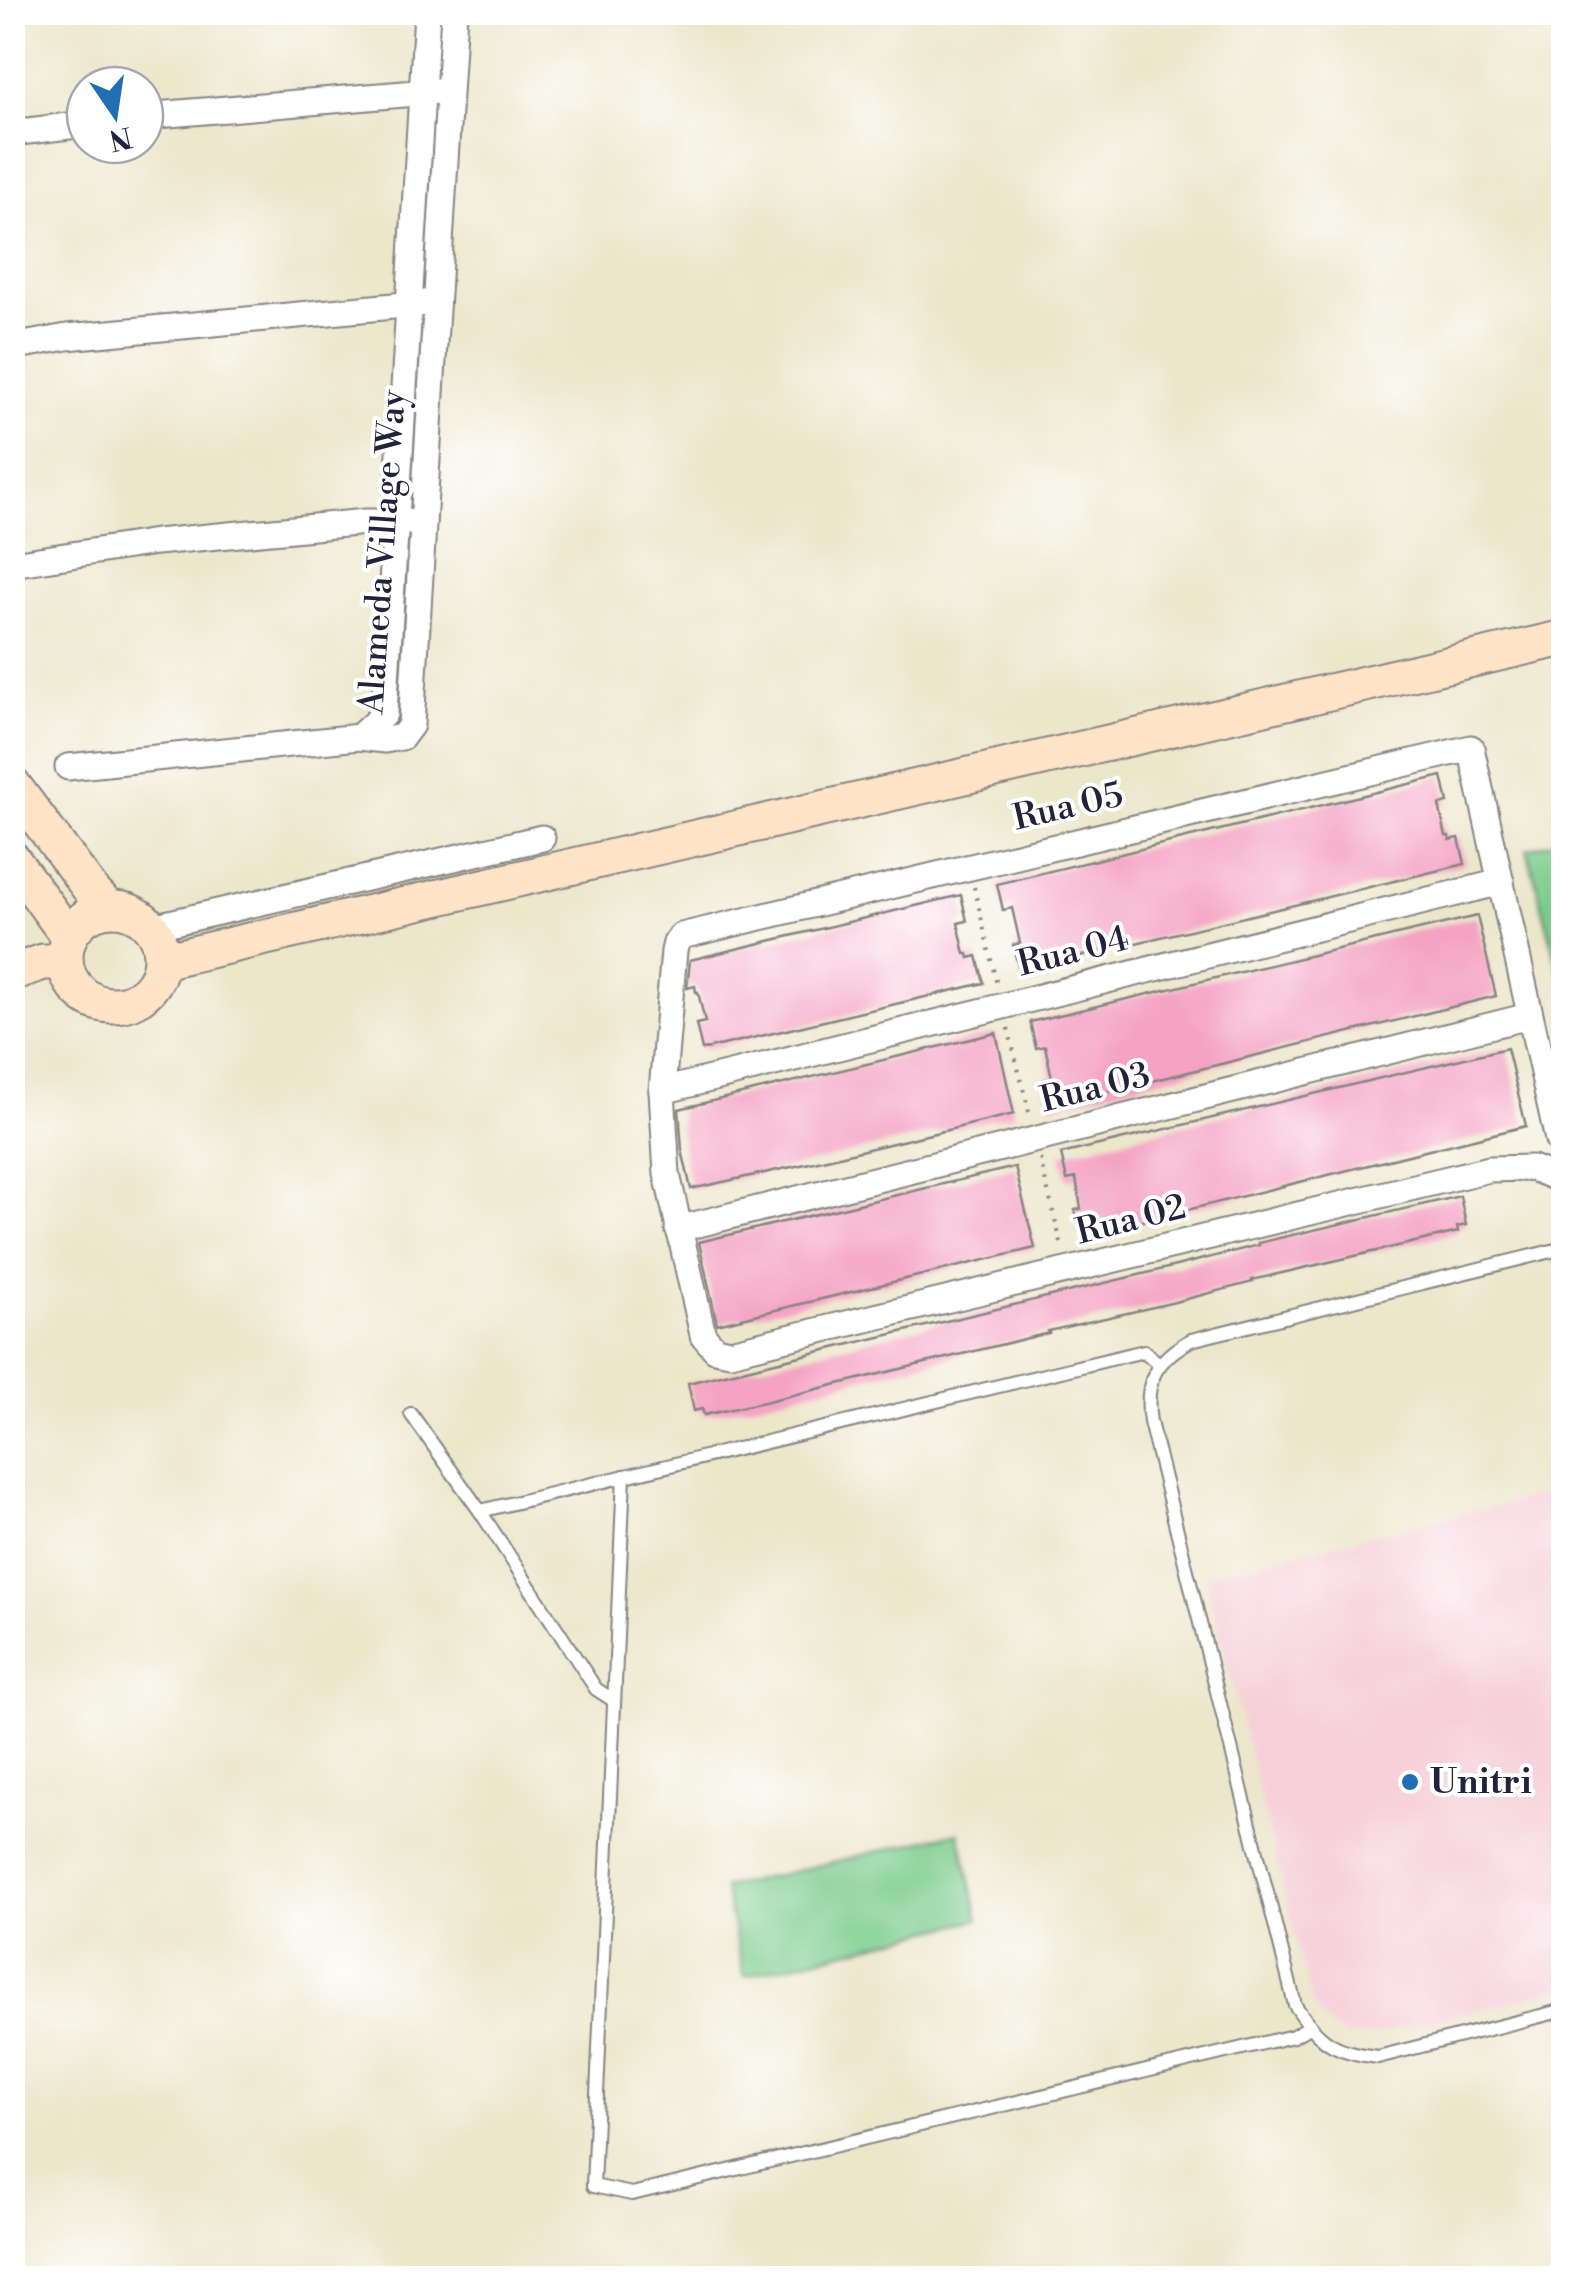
<svg xmlns="http://www.w3.org/2000/svg" width="1576" height="2291" font-family="'Libre Bodoni',serif">
<style>
.built{fill:#f6cfd9}
.green{fill:#7ccc8c;stroke:#4f7764;stroke-width:2.5}
.building{fill:#f4a3c3}
.lines{fill:none;stroke-linecap:round;stroke-linejoin:round}
.lane-casing{stroke:#878482;stroke-width:16}
.street-casing{stroke:#878482;stroke-width:29}
.secondary-casing{stroke:#878482;stroke-width:39}
.path{stroke:#878482;stroke-width:4;stroke-dasharray:2.5 8;stroke-linecap:butt}
.lane{stroke:#fff;stroke-width:12}
.street{stroke:#fff;stroke-width:25}
.secondary{stroke:#fee4c6;stroke-width:35}
.poi-dot{fill:#1f6fb2;stroke:#fff;stroke-width:4}
.labels{text-anchor:middle;dominant-baseline:central;stroke-width:8;stroke-linejoin:round;paint-order:stroke}
.street-label{font-size:35px;fill:#22223b;stroke:#fff}
.poi-label{font-size:35px;font-weight:bold;fill:#22223b;stroke:#fff;text-anchor:start}
</style>
<rect width="100%" height="100%" fill="#fff"/>
<filter id="ink" filterUnits="userSpaceOnUse"><feTurbulence type="fractalNoise" baseFrequency=".01" numOctaves="2"/><feDisplacementMap in="SourceGraphic" scale="20" xChannelSelector="R" yChannelSelector="G"/><feConvolveMatrix kernelMatrix="1 2 1 2 8 2 1 2 1" color-interpolation-filters="sRGB"/></filter>
<filter id="wash" filterUnits="userSpaceOnUse"><feTurbulence type="fractalNoise" baseFrequency=".0048" numOctaves="4" result="noise"/><feDisplacementMap in="SourceGraphic" scale="40" xChannelSelector="R" yChannelSelector="G"/><feGaussianBlur stdDeviation="2.25" result="paint"/><feColorMatrix in="noise" values="0 0 0 0 0 0 0 0 0 0 0 0 0 0 0 0 0 1.4 0 .05"/><feComposite in="paint" operator="in"/></filter>
<g filter="url(#wash)">
<rect width="100%" height="100%" fill="#ece6ca"/>
<polygon class="built" points="1563,1490 1563,1989 1366,2037 1349,2036 1333,2029 1321,2018 1312,2003 1205,1575"/>
<g class="green">
<polygon points="1563,839 1564,839 1563,985 1527,849"/>
<polygon points="959,1832 979,1919 744,1976 724,1888"/>
</g>
<g id="blocks">
<g class="building">
<polygon points="1442,776 1448,803 1439,805 1446,836 1449,836 1450,840 1459,838 1465,864 1019,971 1013,945 1020,943 1012,908 1003,910 997,884"/>
<polygon points="961,895 967,921 958,923 965,954 968,954 969,958 977,956 984,983 702,1050 696,1024 705,1022 698,992 696,992 695,986 687,988 690,960"/>
<polygon points="1477,916 1496,996 1051,1106 1044,1080 1052,1078 1045,1046 1036,1048 1030,1022"/>
<polygon points="996,1033 1014,1114 810,1163 691,1189 682,1150 679,1109"/>
<polygon points="1507,1048 1526,1126 1082,1236 1075,1210 1081,1209 1076,1178 1067,1180 1061,1154"/>
<polygon points="1015,1167 1035,1248 717,1324 699,1242"/>
<polygon points="1460,1196 1466,1225 1457,1227 1458,1232 1252,1280 1253,1282 1171,1303 1048,1331 1049,1333 764,1402 704,1415 702,1409 694,1411 688,1383 1176,1266 1259,1245 1258,1243"/>
</g>
</g>
</g>
<g filter="url(#ink)">
<use href="#blocks" fill-opacity="0" stroke="#878482" stroke-width="2.5"/>
<g class="lines">
<defs>
<g id="lane">
<path d="M1564,1248L1191,1340C1155,1360 1144,1381 1150,1422L1295,2005C1319,2042 1334,2052 1378,2057L1564,2010"/>
<polyline points="411,1414 480,1511 596,1689 613,1700"/>
<polyline points="624,1476 593,2186 632,2194 1293,2036 1309,2027"/>
<polyline points="480,1511 1144,1351 1159,1364"/>
</g>
<g id="street">
<polyline points="145,116 439,91"/>
<polyline points="12,133 85,124"/>
<polyline points="12,347 67,337 425,303"/>
<polyline points="12,564 156,542 366,522 410,522"/>
<polyline points="359,737 384,714 427,12"/>
<polyline points="68,767 359,737 385,740 402,737 411,725 454,12"/>
<polyline points="152,927 542,838"/>
<polyline points="662,1091 1501,882"/>
<polyline points="1564,1145 1558,1140 1471,748 681,936 676,943 674,951 662,1091 667,1174 703,1335 715,1349 730,1352 1489,1169 1532,1168 1564,1181"/>
<polyline points="678,1229 1529,1016"/>
</g>
<g id="secondary">
<polyline points="12,784 91,890 109,909"/>
<polyline points="12,859 69,937"/>
<circle cx="113" cy="957" r="48"/>
<polyline points="162,961 1564,638"/>
<polyline points="12,973 43,962 65,962"/>
</g>
</defs>
<use href="#lane" class="lane-casing"/>
<use href="#street" class="street-casing"/>
<use href="#secondary" class="secondary-casing"/>
<g class="path">
<polyline points="974,887 997,985"/>
<polyline points="1008,1028 1030,1116"/>
<polyline points="1040,1159 1062,1247"/>
</g>
<use href="#lane" class="lane"/>
<use href="#street" class="street"/>
<use href="#secondary" class="secondary"/>
</g>
</g>
<circle class="poi-dot" cx="1410" cy="1782" r="10"/>
<g class="labels">
<g class="street-label">
<text transform="translate(383 552) rotate(-86)">Alameda Village Way</text>
<text transform="translate(1068 807) rotate(-13)">Rua 05</text>
<text transform="translate(1073 952) rotate(-14)">Rua 04</text>
<text transform="translate(1095 1088) rotate(-14)">Rua 03</text>
<text transform="translate(1131 1220) rotate(-14)">Rua 02</text>
</g>
<g class="poi-label">
<text x="1430" y="1782">Unitri</text>
</g>
</g>
<rect width="1576" height="2291" fill="none" stroke="#fff" stroke-width="50"/>
<g transform="translate(115 115) rotate(167)"><circle r="48" fill="#ffffff" stroke="#a7a7b1" stroke-width="2.5"/>
<path d="M0-8L18 38L0 25L-18 38Z" fill="#1f6fb2"/>
<text y="-15" font-size="28" font-weight="bold" text-anchor="middle" fill="#22223b">N</text>
</g>
</svg>
